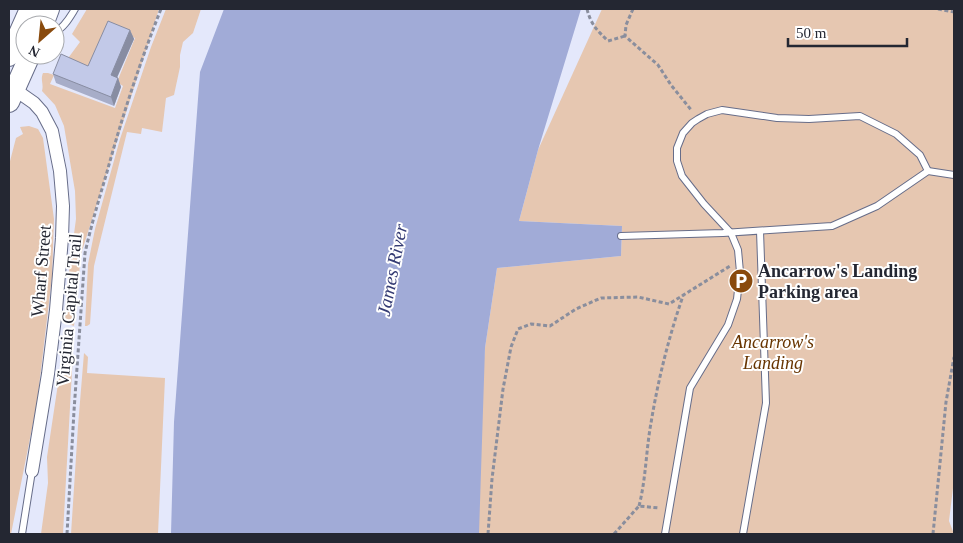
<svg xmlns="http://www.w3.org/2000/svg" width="963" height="543" font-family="'Times New Roman',serif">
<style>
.green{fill:#e6c7b1}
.water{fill:#a1abd7}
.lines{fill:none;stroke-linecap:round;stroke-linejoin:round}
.service-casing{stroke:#676d89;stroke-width:8}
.minor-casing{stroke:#676d89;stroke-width:14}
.primary-casing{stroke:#676d89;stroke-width:22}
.path{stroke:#8a8e9d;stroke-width:3;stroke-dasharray:4 2.5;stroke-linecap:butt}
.service{stroke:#fff;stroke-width:6}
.minor{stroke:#fff;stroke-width:12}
.primary{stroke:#fff;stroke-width:20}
.wall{fill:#a7adc8}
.shaded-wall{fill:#888da2}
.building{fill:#c2c9e8;stroke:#888da2}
.labels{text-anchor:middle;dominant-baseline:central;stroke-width:4;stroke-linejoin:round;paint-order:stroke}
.street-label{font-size:18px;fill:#242732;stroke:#fff}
.poi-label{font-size:18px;font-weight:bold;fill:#242732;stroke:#fff;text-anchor:start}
.park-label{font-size:18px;font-style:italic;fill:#673400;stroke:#fff}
.water-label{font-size:19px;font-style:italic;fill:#353c74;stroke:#fff}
</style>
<rect width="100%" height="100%" fill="#e4e8fb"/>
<g class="green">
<path d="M87,9H159L81,254L74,326L68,324L65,320L67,286L76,219L75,191L64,126L55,105L42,91C44,84 40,80 43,73H48L54,75L50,84L115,108L123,86L117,82L135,38L111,27L91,70L66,61L80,42L72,34Z"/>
<polygon points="166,9 201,9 193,33 183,42 180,55 180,67 174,95 166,98 162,132 142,128 141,134 127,132 94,266 90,324 87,326 85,326 88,264 95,229 120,139 151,47"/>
<polygon points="602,9 954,9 954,480 949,521 954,534 467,534 485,348 497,268 621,256 622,226 519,221 538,150"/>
<polygon points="29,126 38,129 43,138 54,219 52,277 37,403 11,534 9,534 9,165 16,138 23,134 20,127"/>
<polygon points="67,352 73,353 63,534 41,534 48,483 47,457 62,357 63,354"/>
<polygon points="84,353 88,357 87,373 165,378 158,534 71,534 78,426"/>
</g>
<polygon class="water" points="224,9 581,9 538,150 519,221 622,226 621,256 497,268 485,348 479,534 171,534 174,422 200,72"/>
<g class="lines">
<defs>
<g id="service">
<path d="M55,32C64,28 70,17 75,9"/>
<polyline points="621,236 723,233 832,226 877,206 928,171 954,175"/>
<polyline points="22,534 32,471"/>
<polyline points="665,534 690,388 728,325 737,299 740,272 738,250 731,233 704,204 682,176 677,161 677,148 683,133 692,123 698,119 707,114 722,110 777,118 809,119 860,116 896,134 920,155 928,171"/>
<polyline points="743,534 766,403 760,231"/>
</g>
<polyline id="minor" points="14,89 34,103 42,112 52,131 60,171 63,206 62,238 56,310 48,374 32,471"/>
<g id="primary">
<polyline points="43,25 49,9"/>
<polyline points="9,56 30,9"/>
<polyline points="9,102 30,55"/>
</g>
</defs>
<use href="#service" class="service-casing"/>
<use href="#minor" class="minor-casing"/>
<use href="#primary" class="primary-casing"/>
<g class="path">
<path d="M587,9C591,25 597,30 608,41L625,36"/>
<polyline points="633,9 626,25 625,36 658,65 671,85 692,111"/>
<polyline points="938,9 954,12"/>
<path d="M639,506C646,479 646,450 651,423C658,380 669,336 683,296"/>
<path d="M67,534L74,411L85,253C91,226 99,199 107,172C122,117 140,62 161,9"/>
<polyline points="488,534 492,479 503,389 511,347 518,329 531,324 550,326 576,309 601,298 638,297 669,304 730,266"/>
<polyline points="614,534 639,506 659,508"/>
<polyline points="933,534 946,402 954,357"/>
</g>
<use href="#service" class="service"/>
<use href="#minor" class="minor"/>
<use href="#primary" class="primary"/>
</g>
<polygon class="wall" points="130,30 134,39 117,78 118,78 121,87 114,106 56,83 53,74 88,66"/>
<g class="shaded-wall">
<polygon points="130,30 134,39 114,84 111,75"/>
<polygon points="118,78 121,87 114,106 111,97"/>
</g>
<polygon class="building" points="108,21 130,30 111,75 118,78 111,97 53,74 61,54 88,66"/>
<defs>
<symbol id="parking-disc" viewBox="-11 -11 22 22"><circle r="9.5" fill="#894a0d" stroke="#fff"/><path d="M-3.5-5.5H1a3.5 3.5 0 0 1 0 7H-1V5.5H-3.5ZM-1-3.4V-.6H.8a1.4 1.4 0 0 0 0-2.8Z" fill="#fff"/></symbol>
</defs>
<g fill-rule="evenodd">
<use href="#parking-disc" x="727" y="267" width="28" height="28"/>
</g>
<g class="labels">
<g class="street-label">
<text transform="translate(41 271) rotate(-85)">Wharf Street</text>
<text transform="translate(69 310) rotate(-85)">Virginia Capital Trail</text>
</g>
<g class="poi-label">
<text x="758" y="271">Ancarrow's Landing<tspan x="758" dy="21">Parking area</tspan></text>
</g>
<g class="park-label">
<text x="773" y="342">Ancarrow's<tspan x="773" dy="21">Landing</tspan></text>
</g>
<g class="water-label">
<text transform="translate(392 270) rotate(-79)">James River</text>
</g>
</g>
<rect width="963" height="543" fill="none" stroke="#242732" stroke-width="20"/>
<g transform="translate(40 40) rotate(207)"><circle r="24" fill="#ffffff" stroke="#a7a9ad"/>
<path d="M0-4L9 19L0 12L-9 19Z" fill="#894a0d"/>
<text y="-8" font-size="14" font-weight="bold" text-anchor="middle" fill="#242732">N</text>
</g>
<path d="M788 38v8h119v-8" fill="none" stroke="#242732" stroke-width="2.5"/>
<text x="796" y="38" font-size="15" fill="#242732" stroke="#ffffff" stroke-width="4" paint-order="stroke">50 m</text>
</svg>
